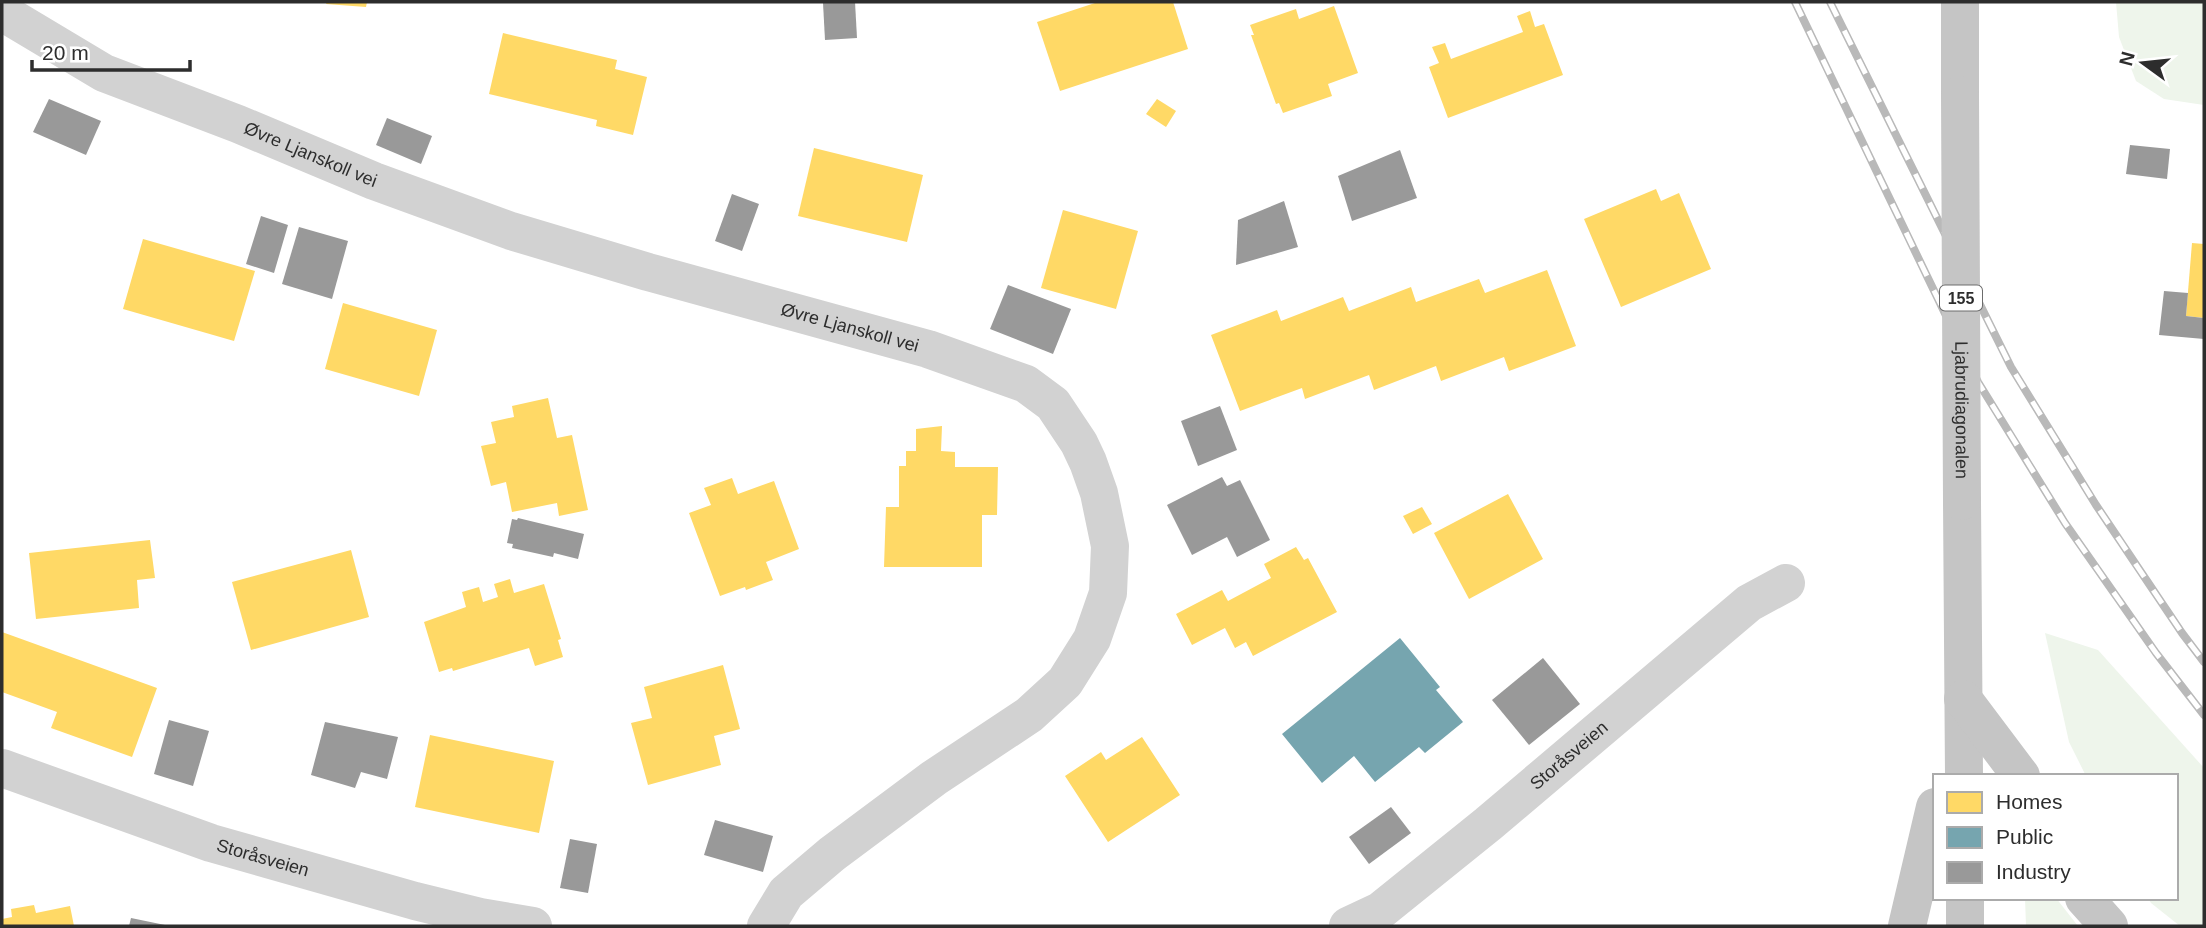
<svg xmlns="http://www.w3.org/2000/svg" width="2206" height="928" font-family="Helvetica,sans-serif">
<style>
.green{fill:#eef5eb}
.homes{fill:#ffd966}
.public{fill:#76a5af}
.industry{fill:#999}
.lines{fill:none;stroke-linecap:round;stroke-linejoin:round}
.minor{stroke:#d2d2d2;stroke-width:38}
.primary{stroke:#c5c5c5;stroke-width:38}
.rail-casing{stroke:#b9b9b9;stroke-width:8}
.rail{stroke:#fff;stroke-width:5;stroke-dasharray:16;stroke-linecap:butt}
.primary-bridge{stroke:#c5c5c5;stroke-width:38}
.labels{text-anchor:middle;dominant-baseline:central;stroke-width:7;stroke-linejoin:round;paint-order:stroke}
.shield{fill:#fff;stroke:#6c6c6c;stroke-width:2}
.shield-label{font-size:16px;font-weight:bold;fill:#2d2d2d}
.street-label{font-size:18px;fill:#2d2d2d;stroke:#fff}
</style>
<rect width="100%" height="100%" fill="#fff"/>
<g class="green">
<polygon points="2116,2 2204,2 2204,105 2164,99 2136,81 2119,37"/>
<polygon points="2045,633 2098,650 2204,768 2204,926 2180,926 2151,903 2148,898 2176,898 2176,776 2086,776 2069,742"/>
<polygon points="2025,898 2056,898 2078,926 2026,926"/>
</g>
<g class="homes">
<polygon points="327,2 367,2 366,7 326,4"/>
<polygon points="1098,2 1173,2 1188,49 1060,91 1037,22"/>
<polygon points="1334,6 1358,73 1328,84 1332,96 1283,113 1279,103 1276,104 1251,35 1254,35 1250,25 1296,9 1299,19"/>
<polygon points="1530,11 1535,27 1544,24 1563,75 1448,118 1429,67 1439,63 1432,47 1445,43 1451,59 1523,32 1517,16"/>
<polygon points="503,33 617,60 615,69 647,77 633,135 596,126 597,120 489,94"/>
<polygon points="1157,99 1176,111 1166,127 1146,114"/>
<polygon points="814,148 923,175 907,242 798,216"/>
<polygon points="1656,189 1661,201 1679,193 1711,269 1621,307 1584,219"/>
<polygon points="1063,210 1138,231 1116,309 1041,288"/>
<polygon points="143,239 255,271 234,341 123,309"/>
<polygon points="2192,243 2204,244 2204,318 2186,316"/>
<polygon points="1547,270 1576,346 1509,371 1504,357 1441,381 1436,366 1374,390 1369,375 1305,399 1302,388 1240,411 1211,335 1277,310 1281,321 1343,297 1349,311 1411,287 1416,302 1479,279 1485,293"/>
<polygon points="343,303 437,330 419,396 325,369"/>
<polygon points="548,398 557,438 572,435 588,510 559,516 557,503 512,512 506,482 491,486 481,446 496,443 491,422 514,417 512,406"/>
<polygon points="942,426 941,451 955,452 955,467 998,467 997,515 982,515 982,567 884,567 886,507 899,507 899,466 906,466 906,451 916,451 916,429"/>
<polygon points="732,478 738,494 774,481 799,549 766,562 773,580 746,590 745,587 720,596 689,513 711,505 704,488"/>
<polygon points="1508,494 1543,559 1469,599 1434,533"/>
<polygon points="1422,507 1432,524 1413,534 1403,516"/>
<polygon points="150,540 155,578 137,580 139,608 36,619 29,553"/>
<polygon points="1296,547 1304,560 1308,558 1337,612 1253,656 1246,642 1235,648 1225,628 1192,645 1176,614 1222,590 1228,601 1271,578 1264,564"/>
<polygon points="351,550 369,617 251,650 232,582"/>
<polygon points="510,579 514,593 544,584 561,639 558,640 563,657 535,666 529,648 453,671 452,668 439,672 424,622 466,607 462,592 479,587 483,602 498,597 494,584"/>
<polygon points="2,632 157,688 132,757 51,728 57,712 2,692"/>
<polygon points="723,665 740,729 714,736 721,765 648,785 631,723 652,718 644,687"/>
<polygon points="430,735 554,761 539,833 415,807"/>
<polygon points="1142,737 1180,795 1108,842 1065,776 1101,752 1106,760"/>
<polygon points="34,905 36,913 70,906 74,926 2,926 2,919 12,917 11,909"/>
</g>
<polygon class="public" points="1400,638 1440,687 1436,690 1463,722 1425,753 1419,747 1375,782 1354,756 1322,783 1282,734"/>
<g class="industry">
<polygon points="841,2 855,2 857,38 825,40 823,3"/>
<polygon points="49,99 101,121 86,155 33,132"/>
<polygon points="387,118 432,136 421,164 376,145"/>
<polygon points="2130,145 2170,149 2167,179 2126,174"/>
<polygon points="1400,150 1417,198 1352,221 1338,176"/>
<polygon points="732,194 759,204 742,251 715,241"/>
<polygon points="1284,201 1298,247 1236,265 1238,220"/>
<polygon points="261,216 288,225 274,273 246,264"/>
<polygon points="299,227 348,241 332,299 282,284"/>
<polygon points="1008,285 1071,309 1053,354 990,329"/>
<polygon points="2164,291 2188,293 2186,316 2204,318 2204,339 2159,335"/>
<polygon points="1220,406 1237,450 1198,466 1181,421"/>
<polygon points="1222,477 1227,486 1240,480 1270,540 1237,557 1227,537 1192,555 1167,505"/>
<polygon points="518,518 584,534 578,559 554,553 553,557 512,548 513,544 507,543 512,519 517,520"/>
<polygon points="1543,658 1580,704 1529,745 1492,700"/>
<polygon points="169,720 209,731 193,786 154,774"/>
<polygon points="325,722 398,737 387,779 361,772 355,788 311,775"/>
<polygon points="1391,807 1411,833 1369,864 1349,837"/>
<polygon points="715,820 773,836 763,872 704,855"/>
<polygon points="570,839 597,844 588,893 560,888"/>
<polygon points="131,918 165,925 165,926 129,926"/>
</g>
<g class="lines">
<g class="minor">
<path id="s1" d="M2,12L104,73L238,124L374,181L511,231L648,272L928,349L1026,384L1053,404L1079,443L1088,462L1099,493L1110,546L1108,593L1092,639L1065,682L1029,715L934,778L832,854L786,893L766,926"/>
<path id="s2" d="M2,768L211,843L415,901L480,917L533,926"/>
<path id="s3" d="M1348,926L1380,911L1488,824L1749,603L1786,583"/>
</g>
<g class="primary">
<polyline points="1960,2 1960,95"/>
<polyline points="1962,501 1964,776"/>
<polyline points="1963,699 2021,776"/>
<polyline points="1965,898 1965,926"/>
<polyline points="2084,898 2109,926"/>
<polyline points="1907,926 1935,807"/>
</g>
<defs>
<g id="rail">
<polyline points="1795,2 1978,382 2065,523 2156,653 2204,715"/>
<polyline points="1830,2 2011,367 2096,505 2182,633 2204,662"/>
</g>
</defs>
<use href="#rail" class="rail-casing"/>
<use href="#rail" class="rail"/>
<path class="primary-bridge" id="s4" d="M1960,95L1962,501"/>
</g>
<g class="labels">
<rect class="shield" x="1940" y="285.5" width="42" height="25" rx="5"/>
<g class="shield-label">
<text x="1961" y="298">155</text>
</g>
<g class="street-label">
<text stroke="none"><textPath href="#s1" startOffset="341">Øvre Ljanskoll vei</textPath></text>
<text stroke="none"><textPath href="#s1" startOffset="908">Øvre Ljanskoll vei</textPath></text>
<text stroke="none"><textPath href="#s4" startOffset="315">Ljabrudiagonalen</textPath></text>
<text stroke="none"><textPath href="#s3" startOffset="280">Storåsveien</textPath></text>
<text stroke="none"><textPath href="#s2" startOffset="276">Storåsveien</textPath></text>
</g>
</g>
<rect width="2206" height="928" fill="none" stroke="#2d2d2d" stroke-width="7"/>
<rect x="1933" y="774" width="245" height="126" fill="#ffffff" stroke="#ababab" stroke-width="2"/>
<rect x="1947" y="792" width="35" height="21" fill="#ffd966" stroke="#ababab" stroke-width="2"/>
<text x="1996" y="809" font-size="21" fill="#2d2d2d">Homes</text>
<rect x="1947" y="827" width="35" height="21" fill="#76a5af" stroke="#ababab" stroke-width="2"/>
<text x="1996" y="844" font-size="21" fill="#2d2d2d">Public</text>
<rect x="1947" y="862" width="35" height="21" fill="#999999" stroke="#ababab" stroke-width="2"/>
<text x="1996" y="879" font-size="21" fill="#2d2d2d">Industry</text>
<g transform="translate(2143 63) rotate(285)" stroke="#ffffff" stroke-width="5" paint-order="stroke">
<path d="M0-5L12 26L0 18L-12 26Z" fill="#2d2d2d"/>
<text y="-10" font-size="19" font-weight="bold" text-anchor="middle" fill="#2d2d2d">N</text>
</g>
<path d="M32 60v10h158v-10" fill="none" stroke="#2d2d2d" stroke-width="3.5"/>
<text x="42" y="60" font-size="21" fill="#2d2d2d" stroke="#ffffff" stroke-width="5" paint-order="stroke">20 m</text>
</svg>
